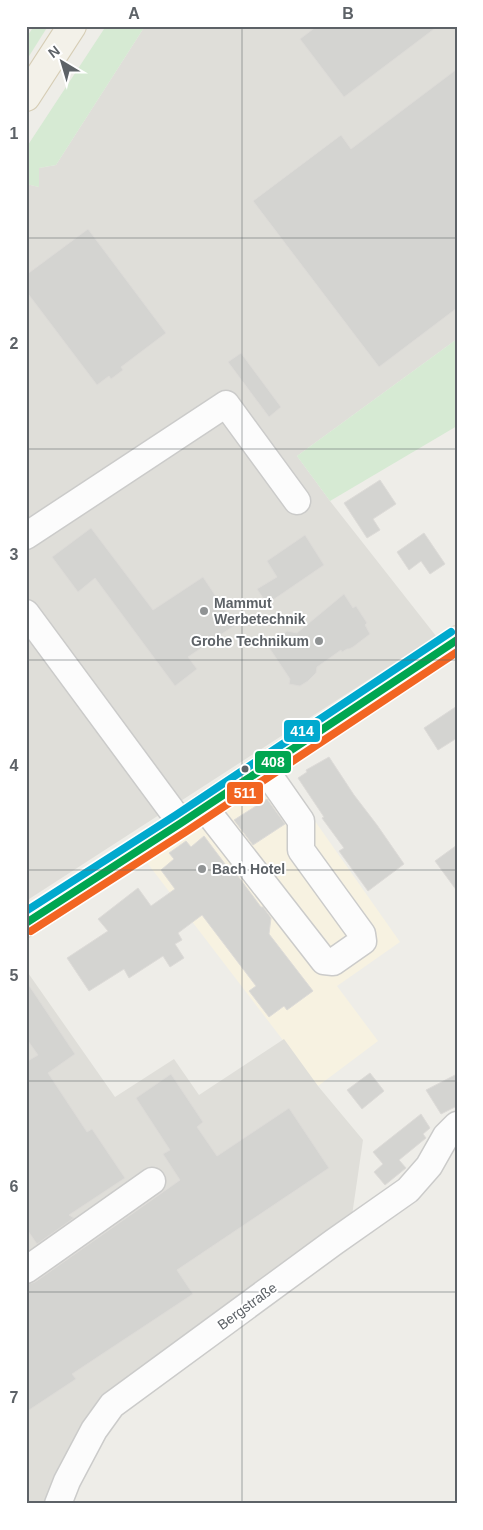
<svg xmlns="http://www.w3.org/2000/svg" width="483" height="1530" font-family="Arial,sans-serif">
<style>
.commercial{fill:#f7f2e1}
.industrial{fill:#dfded9}
.green{fill:#d6ead3}
.building{fill:#d4d4d1;stroke:#dddbd8}
.lines{fill:none;stroke-linecap:round;stroke-linejoin:round}
.minor-casing{stroke:#cbcbca;stroke-width:29}
.major-casing{stroke:#d6cdb5;stroke-width:30}
.minor{stroke:#fcfcfc;stroke-width:26}
.major{stroke:#f3f1e9;stroke-width:28}
.bus-1-casing{stroke:#fff;stroke-width:11}
.bus-2-casing{stroke:#fff;stroke-width:11}
.bus-3-casing{stroke:#fff;stroke-width:11}
.bus-1{stroke:#00a651;stroke-width:8}
.bus-2{stroke:#f26522;stroke-width:8}
.bus-3{stroke:#00a9ce;stroke-width:8}
.grid{fill:none;stroke:#5d6267;stroke-width:1;stroke-opacity:0.55}
.poi-dot{fill:#909394;stroke:#fff;stroke-width:2}
.bus-dot{fill:#5d6267;stroke:#fff;stroke-width:2}
.labels{text-anchor:middle;dominant-baseline:central;stroke-width:4;stroke-linejoin:round;paint-order:stroke}
.poi-label{font-size:14px;font-weight:bold;fill:#5d6267;stroke:#fff;text-anchor:start}
.street-label{font-size:14px;fill:#5d6267;stroke:#fff}
.line-badge{stroke:#fff;stroke-width:2}
.badge-label{font-size:14px;text-anchor:middle;font-weight:bold;fill:#fff}
.neatline{fill:none;stroke:#5d6267;stroke-width:2}
.grid-label{font-size:16px;text-anchor:middle;font-weight:bold;fill:#5d6267}
</style>
<rect width="100%" height="100%" fill="#eeede8"/>
<polygon class="commercial" points="279,770 400,942 337,986 378,1041 318,1086 145,860"/>
<g class="industrial">
<polygon points="145,26 457,26 457,339 297,456 330,501 436,636 26,901 26,184 39,187 39,168 56,165"/>
<polygon points="26,970 115,1097 174,1059 199,1095 284,1039 318,1086 363,1140 348,1243 130,1406 101,1431 66,1504 26,1504"/>
</g>
<g class="green">
<polygon points="34,26 48,26 26,61 26,38"/>
<polygon points="106,26 145,26 56,165 39,168 39,187 26,184 26,148"/>
<polygon points="457,339 457,426 330,501 297,456"/>
</g>
<g class="building">
<polygon points="317,26 438,26 344,97 300,39"/>
<polygon points="457,69 457,308 379,367 253,201 341,135 351,149"/>
<polygon points="88,229 166,333 121,367 123,370 111,379 109,376 97,385 26,291 26,275"/>
<polygon points="241,353 281,407 269,417 228,362"/>
<polygon points="380,480 396,504 373,519 380,530 367,538 344,503"/>
<polygon points="91,528 153,610 203,577 235,625 188,657 197,669 175,686 95,578 78,592 52,557"/>
<polygon points="424,533 445,564 430,574 421,561 409,570 397,552"/>
<polygon points="305,535 324,565 267,604 257,589 277,577 267,561"/>
<polygon points="344,594 353,608 356,606 367,623 365,625 370,634 353,647 349,649 347,649 342,652 341,650 317,667 316,673 308,681 300,686 289,684 290,679 268,646 287,631 297,633"/>
<polygon points="457,706 457,738 438,750 424,728"/>
<polygon points="329,757 354,795 377,825 404,864 368,891 339,851 344,848 322,818 324,817 298,778 307,772 306,770"/>
<polygon points="267,799 285,824 253,845 234,820"/>
<polygon points="204,836 228,868 232,868 261,907 263,907 271,918 269,934 313,991 287,1010 284,1006 269,1017 249,991 256,986 202,915 178,933 182,940 175,944 184,958 170,967 163,956 129,978 124,969 89,991 67,958 108,931 98,919 138,888 151,906 175,889 161,870 174,859 169,853 186,841 191,847"/>
<polygon points="457,845 457,891 435,861"/>
<polygon points="26,981 75,1054 48,1073 87,1132 92,1129 125,1178 69,1215 74,1218 37,1244 26,1228 26,1062 38,1055 26,1038"/>
<polygon points="370,1073 384,1091 362,1109 347,1090"/>
<polygon points="171,1074 203,1122 197,1127 217,1156 289,1108 329,1168 177,1270 193,1294 72,1374 76,1379 26,1412 26,1285 35,1282 180,1180 163,1154 170,1150 136,1098"/>
<polygon points="457,1074 457,1106 441,1114 426,1090"/>
<polygon points="421,1114 430,1128 423,1134 426,1138 399,1160 406,1168 385,1185 374,1172 383,1164 373,1152"/>
</g>
<g class="lines">
<defs>
<g id="minor">
<polyline points="26,536 226,404 297,501"/>
<polyline points="26,613 181,823"/>
<polyline points="204,807 324,961 333,962 363,941 362,934 301,850 301,821 264,768"/>
<polyline points="26,1270 152,1181"/>
<polyline points="58,1504 67,1481 94,1430 112,1405 334,1242 408,1190 429,1166 446,1136 457,1125"/>
</g>
<g id="major">
<polyline points="26,97 72,26"/>
<polyline points="26,923 181,823 457,640"/>
</g>
</defs>
<use href="#minor" class="minor-casing"/>
<use href="#major" class="major-casing"/>
<use href="#minor" class="minor"/>
<use href="#major" class="major"/>
<defs>
<polyline id="bus-1" points="26,923 181,823 457,640"/>
<polyline id="bus-2" points="31,931 187,831 457,652"/>
<polyline id="bus-3" points="26,911 176,815 451,632"/>
</defs>
<use href="#bus-1" class="bus-1-casing"/>
<use href="#bus-2" class="bus-2-casing"/>
<use href="#bus-3" class="bus-3-casing"/>
<use href="#bus-1" class="bus-1"/>
<use href="#bus-2" class="bus-2"/>
<use href="#bus-3" class="bus-3"/>
</g>
<path class="grid" d="M242,26V1504M26,238H457M26,449H457M26,660H457M26,870H457M26,1081H457M26,1292H457"/>
<g class="poi-dot">
<circle cx="204" cy="611" r="5"/>
<circle cx="319" cy="641" r="5"/>
<circle cx="202" cy="869" r="5"/>
</g>
<circle class="bus-dot" cx="245" cy="769" r="4.5"/>
<g class="labels">
<g class="poi-label">
<text x="214" y="603">Mammut<tspan x="214" dy="16">Werbetechnik</tspan></text>
<text x="309" y="641" text-anchor="end">Grohe Technikum</text>
<text x="212" y="869">Bach Hotel</text>
</g>
<g class="street-label">
<text transform="translate(247 1306) rotate(-36)">Bergstraße</text>
</g>
</g>
<g class="line-badge">
<rect x="283" y="719" width="38" height="24" rx="5" fill="#00a9ce"/>
<rect x="254" y="750" width="38" height="24" rx="5" fill="#00a651"/>
<rect x="226" y="781" width="38" height="24" rx="5" fill="#f26522"/>
</g>
<g class="badge-label">
<text x="302" y="736">414</text>
<text x="273" y="767">408</text>
<text x="245" y="798">511</text>
</g>
<rect width="483" height="1530" fill="none" stroke="#ffffff" stroke-width="55"/>
<g transform="translate(62 62) rotate(322)" stroke="#ffffff" stroke-width="4" paint-order="stroke">
<path d="M0-4L9 19L0 12L-9 19Z" fill="#5d6267"/>
<text y="-8" font-size="14" font-weight="bold" text-anchor="middle" fill="#5d6267">N</text>
</g>
<rect x="28" y="28" width="428" height="1474" class="neatline"/>
<g class="grid-label">
<text x="134" y="19">A</text>
<text x="348" y="19">B</text>
<text x="14" y="139">1</text>
<text x="14" y="349">2</text>
<text x="14" y="560">3</text>
<text x="14" y="771">4</text>
<text x="14" y="981">5</text>
<text x="14" y="1192">6</text>
<text x="14" y="1403">7</text>
</g>
</svg>
